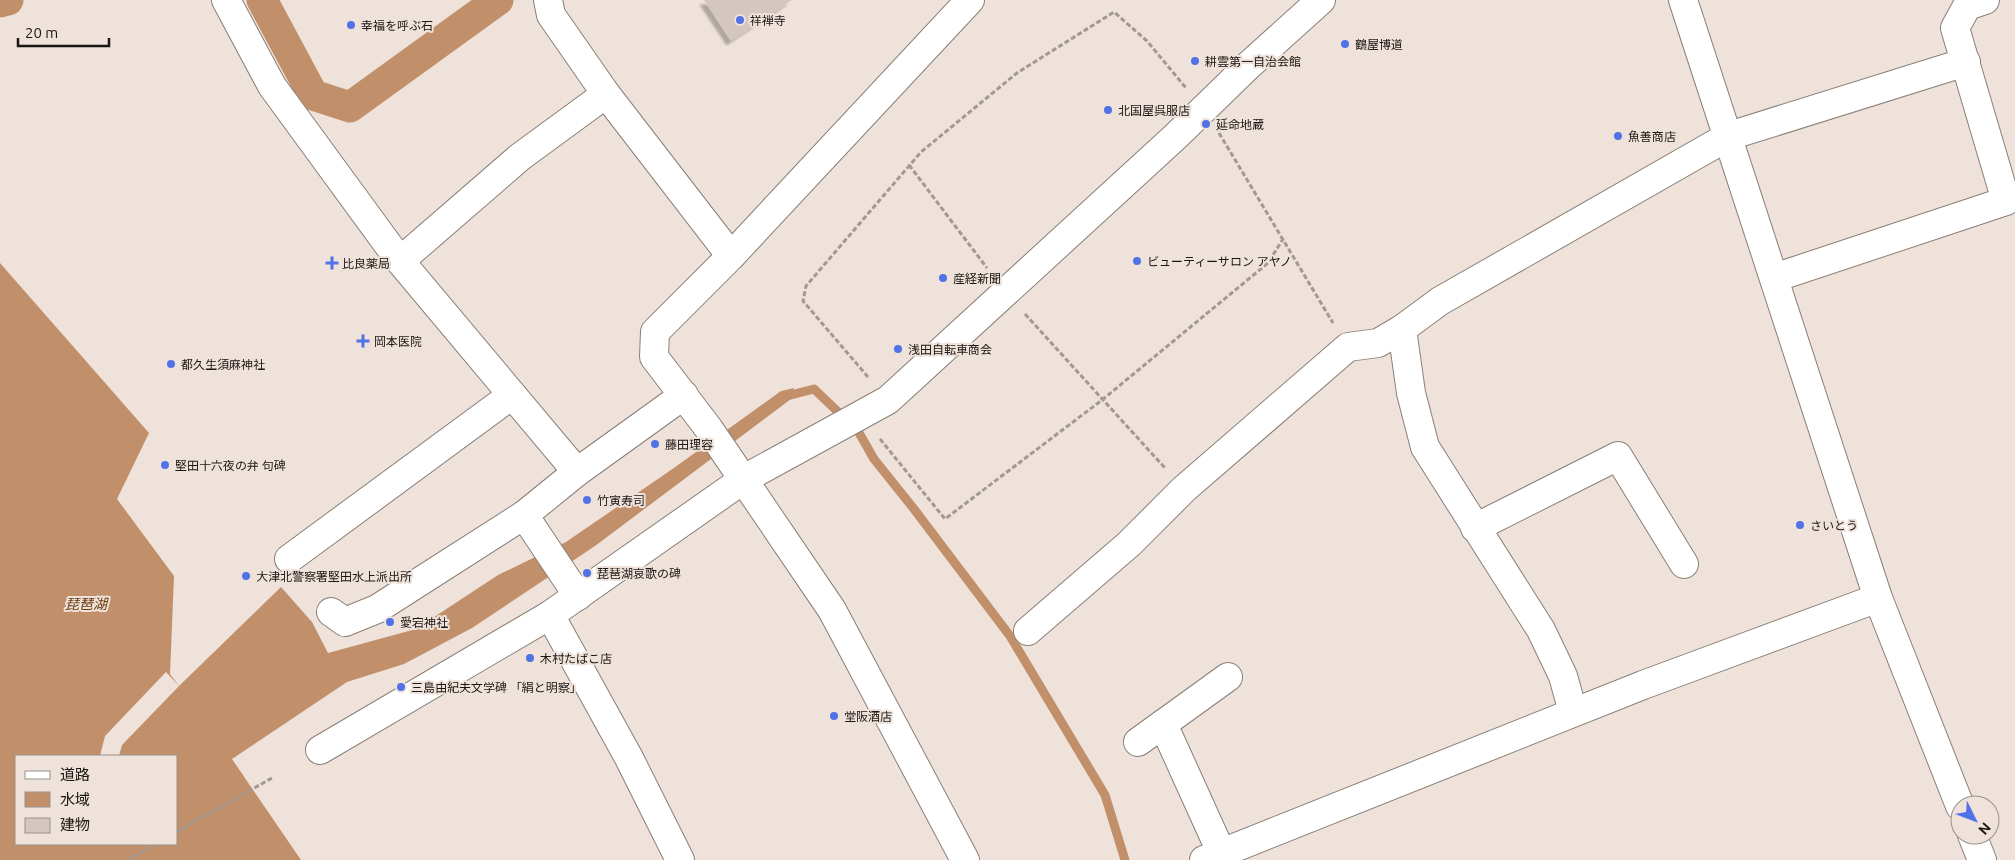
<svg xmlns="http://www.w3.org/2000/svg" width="2015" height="860" font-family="Ubuntu,'Noto Sans JP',sans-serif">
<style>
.water{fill:#c1906a;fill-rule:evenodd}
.pier{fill:#eee2da}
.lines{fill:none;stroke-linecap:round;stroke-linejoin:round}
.stream{stroke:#c1906a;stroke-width:9}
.canal{stroke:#c1906a;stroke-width:31}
.building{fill:#d3c7bf;filter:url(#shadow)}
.minor-casing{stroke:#897f77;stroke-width:30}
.path{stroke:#a29993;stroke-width:3;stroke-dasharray:5 2.5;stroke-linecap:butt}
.minor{stroke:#fff;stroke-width:28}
.poi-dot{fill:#5171e6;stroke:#eee2da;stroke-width:2}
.labels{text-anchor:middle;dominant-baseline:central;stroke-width:4;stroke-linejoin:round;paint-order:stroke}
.poi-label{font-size:12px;fill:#1b1714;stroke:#eee2da;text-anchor:start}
.water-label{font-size:14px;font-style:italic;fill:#683808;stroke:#eee2da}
</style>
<defs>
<filter id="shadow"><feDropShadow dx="-4.5" dy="4.5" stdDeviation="1" flood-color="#0004"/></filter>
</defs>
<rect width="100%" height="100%" fill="#eee2da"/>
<path class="water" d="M0,263L149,433L117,499L174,576L170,674L179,686L281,587L312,622L328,653L416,629L498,575L566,542L671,470L781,391L794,388L791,399L595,546L472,628L404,664L347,682L232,759L301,860H0ZM16,756H176V844H16Z"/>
<polygon class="pier" points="166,672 179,686 122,745 119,756 100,756 105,736"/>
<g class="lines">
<polyline class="stream" points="783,397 814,389 858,431 874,459 914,509 1010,636 1105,795 1125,860"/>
<g class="canal">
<polyline points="262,0 313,95 350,107 498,0"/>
<polyline points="0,2 8,0"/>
</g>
</g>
<polygon class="building" points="704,0 792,0 731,41"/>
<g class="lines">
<defs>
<g id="minor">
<polyline points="226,0 272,86 400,261 577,472"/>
<polyline points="548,0 551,15 606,94 731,256"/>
<polyline points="1683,0 1878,598 1960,806"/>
<polyline points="400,261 520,157 606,94"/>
<polyline points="1774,278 2006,201 1955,28 1967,6 1985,0"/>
<polyline points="1402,329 1411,393 1425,447 1541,630 1563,676 1573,712"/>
<polyline points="524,515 578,596"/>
<polyline points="1475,528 1618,456 1684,564"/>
<polyline points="289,559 512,395"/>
<polyline points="331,612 345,622 377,609 524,515 577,472 684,395"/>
<polyline points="550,615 629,758 680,860"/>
<polyline points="1028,631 1129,544 1184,489 1348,347 1378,343 1402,329 1440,301 1729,136 1966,62"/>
<polyline points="1163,724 1221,852"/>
<polyline points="1138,742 1228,677"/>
<polyline points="320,750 550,615 744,479 888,400 1175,137 1248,66 1321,0"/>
<polyline points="1972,835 1982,860"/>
<polyline points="965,860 832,610 709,429 654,357 655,332 731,256 970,0"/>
<polyline points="1204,860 1643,685 1878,598"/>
</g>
</defs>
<use href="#minor" class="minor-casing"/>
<g class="path">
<polyline points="1219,133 1333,323"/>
<polyline points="909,165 987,268"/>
<polyline points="1025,314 1165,468"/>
<polyline points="868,377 803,301 806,286 921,152 1017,73 1114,12 1147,41 1186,88"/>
<polyline points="880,439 945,519 1102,400 1268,263 1283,239"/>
<polyline points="176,832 272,778"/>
<polyline points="127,860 156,844"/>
</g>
<use href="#minor" class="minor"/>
</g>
<g class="poi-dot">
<circle cx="740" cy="20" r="5"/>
<circle cx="351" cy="25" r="5"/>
<circle cx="1345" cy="44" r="5"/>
<circle cx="1195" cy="61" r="5"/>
<circle cx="1108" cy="110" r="5"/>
<circle cx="1206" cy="124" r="5"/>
<circle cx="1618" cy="136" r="5"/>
<circle cx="1137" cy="261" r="5"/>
<path d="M329.5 255.5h5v5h5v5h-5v5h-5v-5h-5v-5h5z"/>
<circle cx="943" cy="278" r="5"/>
<path d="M360.5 333.5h5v5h5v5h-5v5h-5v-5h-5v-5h5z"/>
<circle cx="898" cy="349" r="5"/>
<circle cx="171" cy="364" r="5"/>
<circle cx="655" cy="444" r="5"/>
<circle cx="165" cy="465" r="5"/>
<circle cx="587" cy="500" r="5"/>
<circle cx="1800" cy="525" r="5"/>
<circle cx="587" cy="573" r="5"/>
<circle cx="246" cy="576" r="5"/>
<circle cx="390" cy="622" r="5"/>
<circle cx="530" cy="658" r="5"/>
<circle cx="401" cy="687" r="5"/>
<circle cx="834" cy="716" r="5"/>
</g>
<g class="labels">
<g class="poi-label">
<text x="750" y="20">祥禅寺</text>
<text x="361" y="25">幸福を呼ぶ石</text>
<text x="1355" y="44">鶴屋博道</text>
<text x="1205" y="61">耕雲第一自治会館</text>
<text x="1118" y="110">北国屋呉服店</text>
<text x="1216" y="124">延命地蔵</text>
<text x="1628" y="136">魚善商店</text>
<text x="1147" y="261">ビューティーサロン アヤノ</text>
<text x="342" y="263">比良薬局</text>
<text x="953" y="278">産経新聞</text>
<text x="374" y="341">岡本医院</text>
<text x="908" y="349">浅田自転車商会</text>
<text x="181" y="364">都久生須麻神社</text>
<text x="665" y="444">藤田理容</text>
<text x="175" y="465">堅田十六夜の弁 句碑</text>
<text x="597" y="500">竹寅寿司</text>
<text x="1810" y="525">さいとう</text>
<text x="597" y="573">琵琶湖哀歌の碑</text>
<text x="256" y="576">大津北警察署堅田水上派出所</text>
<text x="400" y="622">愛宕神社</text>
<text x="540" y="658">木村たばこ店</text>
<text x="411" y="687">三島由紀夫文学碑 「絹と明察」</text>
<text x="844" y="716">堂阪酒店</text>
</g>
<g class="water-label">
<text x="86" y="604">琵琶湖</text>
</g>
</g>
<rect x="15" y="755" width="162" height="90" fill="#eee2da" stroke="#9a918b"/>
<rect x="25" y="771" width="25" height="8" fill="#ffffff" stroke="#9a918b"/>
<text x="60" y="780" font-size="15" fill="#1b1714">道路</text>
<rect x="25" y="792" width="25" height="15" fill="#c1906a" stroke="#9a918b"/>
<text x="60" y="805" font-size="15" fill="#1b1714">水域</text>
<rect x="25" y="818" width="25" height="15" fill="#d3c7bf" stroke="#9a918b"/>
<text x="60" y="830" font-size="15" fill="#1b1714">建物</text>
<g transform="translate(1975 820) rotate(132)"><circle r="24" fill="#eee2da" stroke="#9a918b"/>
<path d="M0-4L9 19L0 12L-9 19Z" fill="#5171e6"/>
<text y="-8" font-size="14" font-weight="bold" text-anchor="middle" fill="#1b1714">N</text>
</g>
<path d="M18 38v8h91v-8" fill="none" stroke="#1b1714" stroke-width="2.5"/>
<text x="25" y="38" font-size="15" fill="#1b1714" stroke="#eee2da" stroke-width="4" paint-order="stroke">20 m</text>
</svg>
